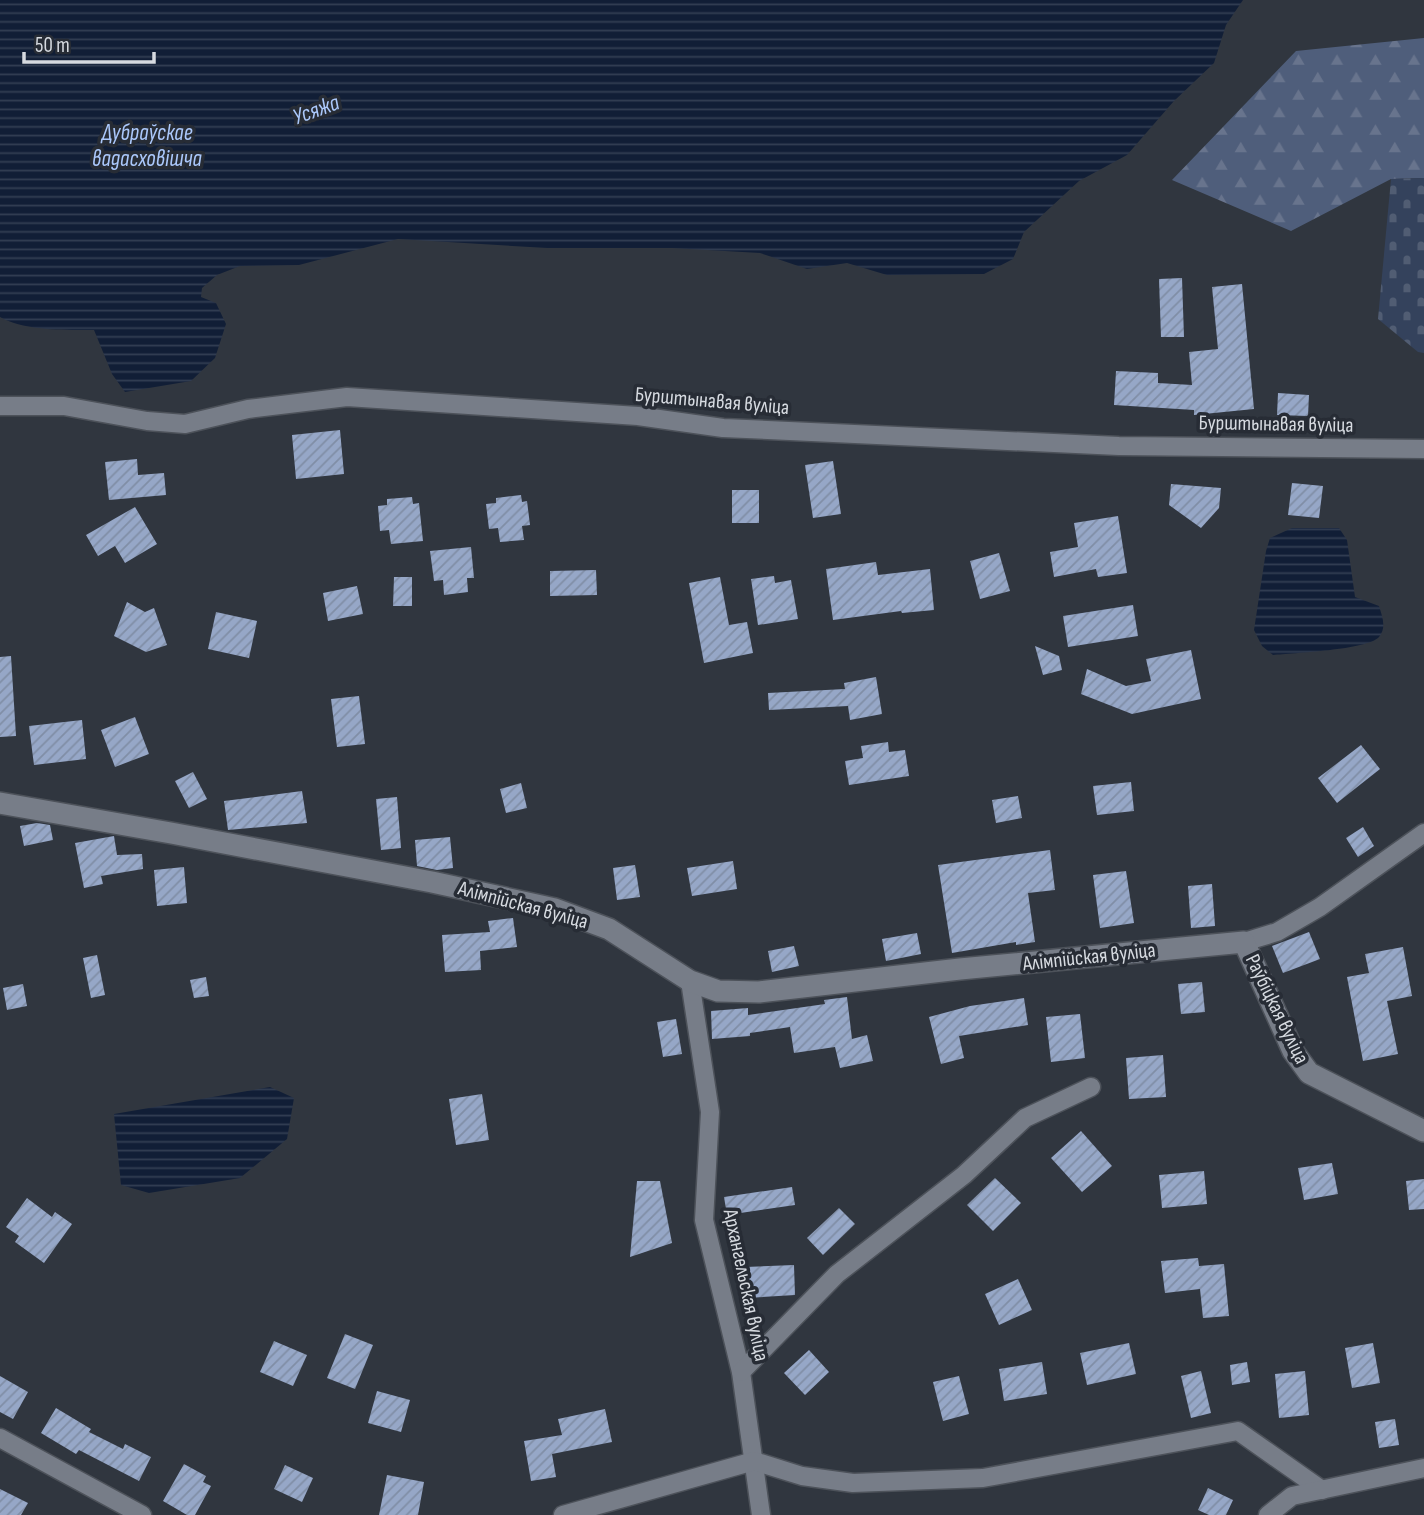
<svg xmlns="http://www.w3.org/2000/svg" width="1424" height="1515" font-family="'Sofia Sans Condensed',sans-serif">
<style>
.forest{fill:url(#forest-firs)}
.cemetery{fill:url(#cemetery-stones)}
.water{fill:url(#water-rules)}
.building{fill:url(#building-hatch)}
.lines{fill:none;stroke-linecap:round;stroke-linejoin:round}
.street-casing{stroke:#4d525a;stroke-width:21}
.secondary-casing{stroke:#4d525a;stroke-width:24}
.street{stroke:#777d88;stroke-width:18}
.secondary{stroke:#777d88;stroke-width:21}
.labels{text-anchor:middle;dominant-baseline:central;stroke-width:7;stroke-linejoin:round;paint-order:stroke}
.street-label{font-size:21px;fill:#d6dae0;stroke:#272c35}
.water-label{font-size:23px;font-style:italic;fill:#abc8fb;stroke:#272c35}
</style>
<defs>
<pattern id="forest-firs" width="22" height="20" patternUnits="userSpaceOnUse" patternTransform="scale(1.75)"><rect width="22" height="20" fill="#4f5e7b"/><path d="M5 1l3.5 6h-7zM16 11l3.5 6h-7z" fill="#68748d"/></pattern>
<pattern id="cemetery-stones" width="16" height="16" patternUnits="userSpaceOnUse" patternTransform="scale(1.75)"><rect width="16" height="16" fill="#34425c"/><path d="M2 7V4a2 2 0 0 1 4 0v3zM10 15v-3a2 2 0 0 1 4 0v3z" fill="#515d73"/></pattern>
<pattern id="water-rules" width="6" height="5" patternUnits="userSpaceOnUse" patternTransform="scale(1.75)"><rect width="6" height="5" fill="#111e36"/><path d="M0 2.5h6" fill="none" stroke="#333e53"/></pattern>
<pattern id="building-hatch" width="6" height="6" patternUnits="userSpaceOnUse" patternTransform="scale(1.75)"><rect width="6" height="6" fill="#96a7c7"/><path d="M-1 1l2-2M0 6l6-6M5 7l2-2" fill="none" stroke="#808ea6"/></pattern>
</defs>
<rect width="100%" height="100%" fill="#30363f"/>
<polygon class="forest" points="1424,38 1424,178 1391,179 1291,231 1172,180 1296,51"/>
<polygon class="cemetery" points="1424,178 1424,353 1418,352 1378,319 1391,179"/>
<g class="water">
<path d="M0,0H1243L1226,25L1214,63L1174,101L1127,155L1079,181L1024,232L1013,259L984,274L887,275L847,263L807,269L760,253L672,248H547L398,239L299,265L240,266L217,275L202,288L201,297L216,303L226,324L215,358L191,381L125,392L112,374L94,330C67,330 24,331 0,317Z"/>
<path d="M1292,528H1339L1347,540L1355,597L1379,606C1382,616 1387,627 1379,637C1367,650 1293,653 1273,655L1262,646L1254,630L1266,551L1270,538Z"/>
<polygon points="270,1087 294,1098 287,1139 240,1178 149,1193 121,1185 114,1114"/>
</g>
<g class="building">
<polygon points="1182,278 1184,337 1161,337 1159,279"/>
<polygon points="1242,284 1254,409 1194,415 1194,410 1114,405 1116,371 1158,373 1158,383 1192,385 1189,352 1218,349 1212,287"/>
<polygon points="1278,393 1309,395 1308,416 1277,415"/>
<polygon points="340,430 344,474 296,479 292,435"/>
<polygon points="137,459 138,475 164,473 166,495 109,500 105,462"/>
<polygon points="833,461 841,514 813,518 805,465"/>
<polygon points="1292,483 1323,486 1319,518 1288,515"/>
<polygon points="1171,484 1221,488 1219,508 1201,528 1169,505"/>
<rect x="732" y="490" width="27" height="33"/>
<polygon points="521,495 522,502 527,501 530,525 522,526 524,540 500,542 498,528 489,529 486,504 496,503 496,498"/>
<polygon points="412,497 413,504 419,503 423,541 391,544 389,530 380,531 378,506 387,505 387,499"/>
<polygon points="135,507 157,544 125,563 115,546 98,556 86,535"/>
<polygon points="1118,516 1127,573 1098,577 1096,569 1054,577 1050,552 1078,547 1074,523"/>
<polygon points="471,547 474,578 467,578 468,592 444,595 443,580 434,581 430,551"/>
<polygon points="999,553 1010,591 980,599 970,561"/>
<polygon points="876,562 878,575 930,569 934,610 902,613 901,611 833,620 826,569"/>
<polygon points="596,570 597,595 550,596 550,571"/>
<polygon points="774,576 775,583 791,580 798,619 758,625 751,579"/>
<polygon points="394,577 412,577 412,606 393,606"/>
<polygon points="720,577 729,625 747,622 753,653 704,663 689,583"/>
<polygon points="357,586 363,614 328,621 323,593"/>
<polygon points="127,602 145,612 154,608 167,645 146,652 114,636"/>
<polygon points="1133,605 1138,636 1068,647 1063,616"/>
<polygon points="216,612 257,621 249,658 208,649"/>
<polygon points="1035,646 1059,656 1062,670 1043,675"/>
<polygon points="1191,650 1201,699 1132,714 1081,694 1087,669 1126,686 1151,681 1146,659"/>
<polygon points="11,656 16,736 0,737 0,657"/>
<polygon points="876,677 882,714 850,720 848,706 769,710 768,693 845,689 844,683"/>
<polygon points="359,696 365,744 337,747 331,699"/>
<polygon points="135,717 149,754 115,767 101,730"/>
<polygon points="82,720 86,759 34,765 29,726"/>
<polygon points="888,742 889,752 905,750 909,776 849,785 845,761 863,758 861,746"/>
<polygon points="1361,745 1380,769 1337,803 1318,778"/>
<polygon points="193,772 207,799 189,808 175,781"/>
<polygon points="1131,782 1134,811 1097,815 1093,786"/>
<polygon points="521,783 527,808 506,813 500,789"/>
<polygon points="302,791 307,823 228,830 224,801"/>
<polygon points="1018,796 1022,818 996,823 992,800"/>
<polygon points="397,797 401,848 381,850 376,799"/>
<polygon points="37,823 50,825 53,840 24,846 20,826"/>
<polygon points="1363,827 1374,846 1358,857 1346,838"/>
<polygon points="114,836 117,855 142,854 143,869 101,876 103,884 84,888 75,843"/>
<polygon points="450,837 453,868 437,870 417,866 415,840"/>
<polygon points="1050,850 1055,890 1028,893 1035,942 1016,945 1016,942 952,953 938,865"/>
<polygon points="733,861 737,889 692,896 687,868"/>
<polygon points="635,865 640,897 617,900 613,868"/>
<polygon points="184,867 187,903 157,906 154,870"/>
<polygon points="1126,871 1134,923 1100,928 1093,875"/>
<polygon points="1212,884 1215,926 1191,928 1188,886"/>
<polygon points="513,918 517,947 480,951 481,970 445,972 442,935 490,932 488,921"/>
<polygon points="1309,932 1320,959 1283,973 1272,946"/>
<polygon points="917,933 921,954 886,961 882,939"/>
<polygon points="794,946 799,966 772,972 768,951"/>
<polygon points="1403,947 1412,996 1387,1001 1398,1054 1363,1061 1347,977 1369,973 1365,954"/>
<polygon points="97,955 105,995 91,998 83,958"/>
<polygon points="206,977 209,996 194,998 190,980"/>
<polygon points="1202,982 1205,1012 1181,1014 1178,984"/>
<polygon points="23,984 27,1006 7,1010 3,988"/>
<polygon points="847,997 852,1039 867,1035 873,1061 840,1068 835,1047 794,1053 790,1027 750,1033 750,1036 712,1039 711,1011 748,1008 748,1015 825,1004 824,1000"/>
<polygon points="1024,998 1028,1025 959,1036 964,1058 941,1064 929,1017 970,1006"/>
<polygon points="1080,1014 1085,1058 1051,1062 1046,1017"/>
<polygon points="676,1019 682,1054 663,1057 657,1022"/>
<polygon points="1163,1055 1166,1097 1129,1099 1126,1058"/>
<polygon points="482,1094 489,1140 456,1145 449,1099"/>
<polygon points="1081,1131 1112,1166 1082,1192 1051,1158"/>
<polygon points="1332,1163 1338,1194 1304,1200 1298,1168"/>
<polygon points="1204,1171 1207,1204 1162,1208 1159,1175"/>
<polygon points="995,1178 1021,1203 993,1231 967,1205"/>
<polygon points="1424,1179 1424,1209 1409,1210 1406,1181"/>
<polygon points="637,1181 660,1181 672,1243 630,1257"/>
<polygon points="792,1187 795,1205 727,1215 724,1197"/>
<polygon points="27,1198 52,1217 55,1212 72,1224 44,1263 15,1242 19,1236 6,1227"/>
<polygon points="839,1208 855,1224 823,1255 807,1238"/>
<polygon points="1198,1258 1199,1266 1224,1264 1229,1316 1203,1318 1200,1289 1165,1293 1161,1261"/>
<polygon points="794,1265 795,1295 747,1298 745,1267"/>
<polygon points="1018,1279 1032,1310 999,1325 985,1294"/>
<polygon points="345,1334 373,1345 355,1389 327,1378"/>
<polygon points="274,1341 307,1355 293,1386 260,1372"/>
<polygon points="1129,1343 1136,1374 1087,1385 1080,1353"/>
<polygon points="1373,1343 1380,1383 1352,1388 1345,1348"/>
<polygon points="809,1350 829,1372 805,1395 784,1373"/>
<polygon points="1042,1362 1047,1394 1004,1401 999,1369"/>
<polygon points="1247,1362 1250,1382 1232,1385 1230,1365"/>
<polygon points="1201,1371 1211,1413 1191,1418 1181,1376"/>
<polygon points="1305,1371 1309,1415 1279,1418 1275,1374"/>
<polygon points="0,1376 28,1392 13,1419 0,1412"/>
<polygon points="959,1376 969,1414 943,1421 933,1382"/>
<polygon points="377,1391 410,1400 401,1432 368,1423"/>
<polygon points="56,1408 91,1429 89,1432 123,1449 125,1444 151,1457 139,1481 79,1450 76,1454 41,1433"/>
<polygon points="605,1409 612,1442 552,1454 556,1477 531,1481 524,1441 562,1435 558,1419"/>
<polygon points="1395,1419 1399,1445 1379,1448 1375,1422"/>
<polygon points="184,1464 206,1476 203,1482 211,1486 195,1515 187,1515 163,1501"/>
<polygon points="285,1465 313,1478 302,1502 274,1489"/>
<polygon points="387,1475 424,1482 418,1515 379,1515"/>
<polygon points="1208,1488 1233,1500 1226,1515 1209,1515 1198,1510"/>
<polygon points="0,1489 28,1503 21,1515 0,1515"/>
</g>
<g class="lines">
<defs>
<g id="street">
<polyline points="0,406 64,406 147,421 185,424 248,409 347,397 638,416 723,428 1119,446 1424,449"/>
<polyline points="1244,942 1277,932 1320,907 1424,833"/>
<polyline points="690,981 710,1112 704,1220 741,1372 761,1515"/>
<polyline points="741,1372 837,1274 964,1175 1025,1118 1091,1087"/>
<polyline points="0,1438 142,1515"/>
<polyline points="563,1515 754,1461 802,1476 853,1483 983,1478 1238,1431 1322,1490"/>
<polyline points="1268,1515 1292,1496 1424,1468"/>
</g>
<polyline id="secondary" points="0,803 171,833 432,882 555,909 609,929 690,981 718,991 759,992 960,969 1244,942 1293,1051 1309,1073 1424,1131"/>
</defs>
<use href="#street" class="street-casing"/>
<use href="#secondary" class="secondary-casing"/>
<use href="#street" class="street"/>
<use href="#secondary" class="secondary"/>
</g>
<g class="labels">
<g class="street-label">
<text transform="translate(712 401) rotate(5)">Бурштынавая вуліца</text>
<text transform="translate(1276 424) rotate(1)">Бурштынавая вуліца</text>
<text transform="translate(523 905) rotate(15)">Алімпійская вуліца</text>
<text transform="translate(1089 957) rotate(-6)">Алімпійская вуліца</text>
<text transform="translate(1277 1009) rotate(64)">Раўбіцкая вуліца</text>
<text transform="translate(746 1285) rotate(78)">Архангельская вуліца</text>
</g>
<g class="water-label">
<text transform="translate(316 110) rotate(-20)">Усяжа</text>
<text x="147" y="133">Дубраўскае<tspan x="147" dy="26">вадасховішча</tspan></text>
</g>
</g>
<path d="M24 52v10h130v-10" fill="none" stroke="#d6dae0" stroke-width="3.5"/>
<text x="35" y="52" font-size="21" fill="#d6dae0" stroke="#272c35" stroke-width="5" paint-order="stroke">50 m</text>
</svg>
